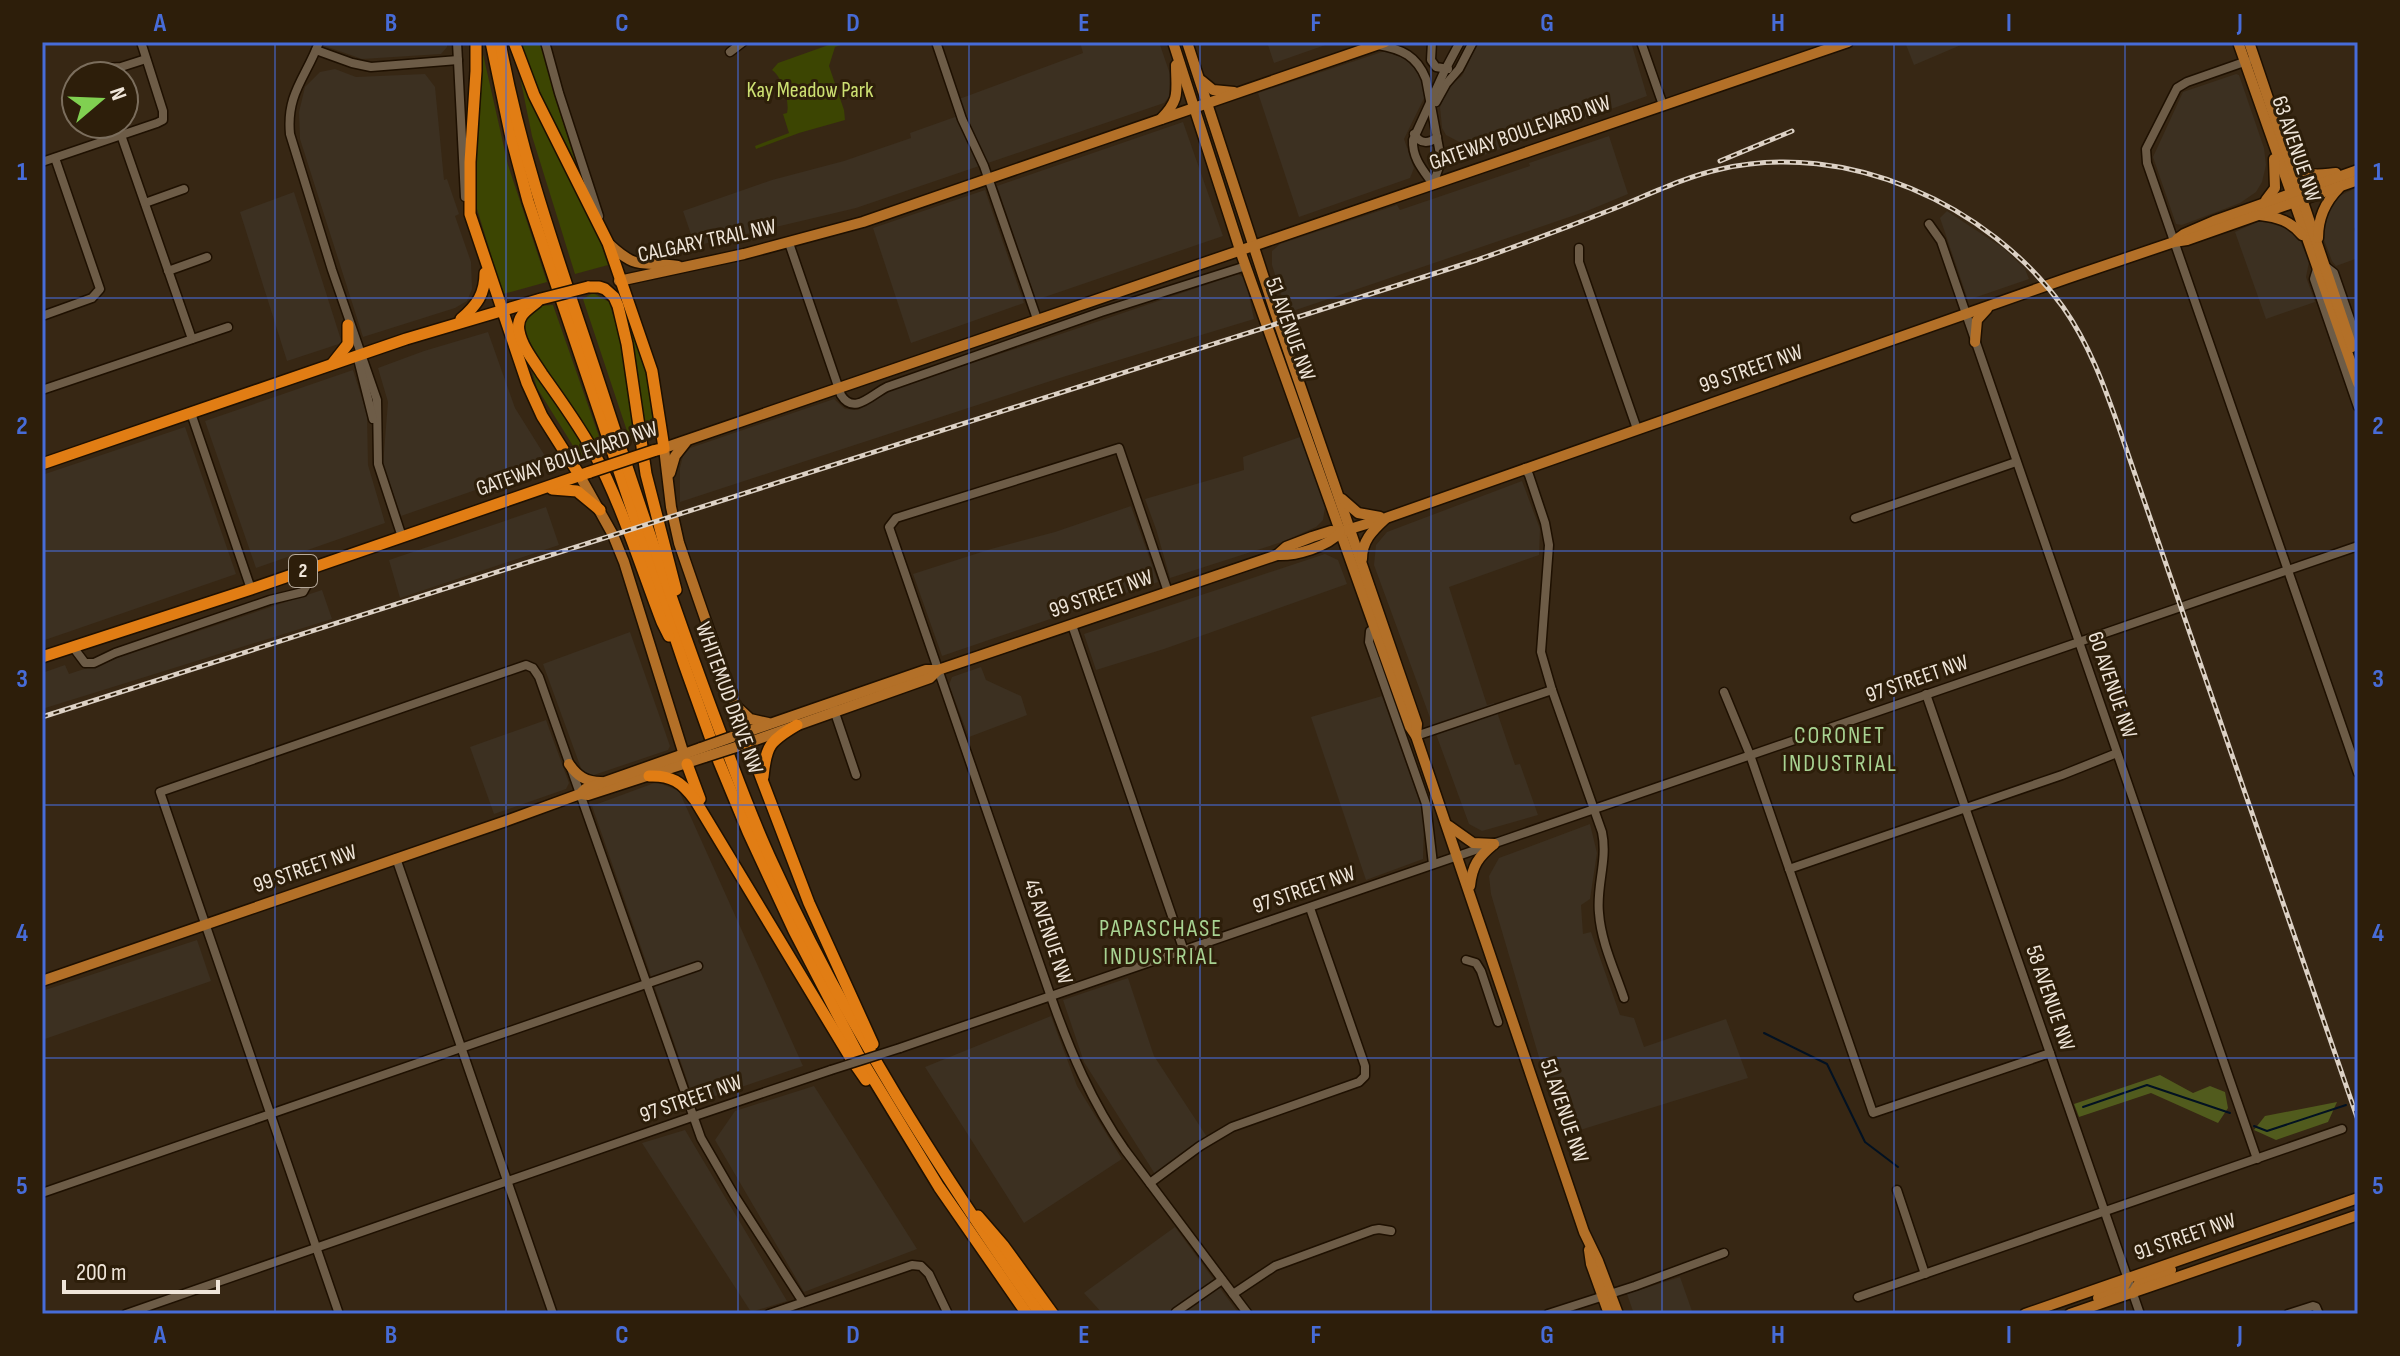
<svg xmlns="http://www.w3.org/2000/svg" width="2400" height="1356" font-family="'Sofia Sans Condensed',sans-serif">
<style>
.commercial{fill:#3c3021}
.green{fill:#3c4502}
.forest{fill:#515b1d}
.lines{fill:none;stroke-linecap:round;stroke-linejoin:round}
.stream{stroke:#021122;stroke-width:2}
.minor-casing{stroke:#1e1001;stroke-width:11}
.major-casing{stroke:#1e1001;stroke-width:13}
.highway-casing{stroke:#1e1001;stroke-width:14}
.minor{stroke:#6d5c47;stroke-width:8}
.major{stroke:#b37028;stroke-width:10}
.highway{stroke:#e17d14;stroke-width:11}
.rail-casing{stroke:#dcd1c5;stroke-width:5}
.rail{stroke:#2d1e0a;stroke-width:2;stroke-dasharray:6;stroke-linecap:butt}
.minor-bridge-casing{stroke:#1e1001;stroke-width:11;stroke-linecap:butt}
.major-bridge-casing{stroke:#1e1001;stroke-width:13;stroke-linecap:butt}
.highway-bridge-casing{stroke:#1e1001;stroke-width:14;stroke-linecap:butt}
.minor-bridge{stroke:#6d5c47;stroke-width:8}
.major-bridge{stroke:#b37028;stroke-width:10}
.highway-bridge{stroke:#e17d14;stroke-width:11}
.grid{fill:none;stroke:#476cd8;stroke-width:2;stroke-opacity:0.55}
.labels{text-anchor:middle;dominant-baseline:central;stroke-width:6;stroke-linejoin:round;paint-order:stroke}
.shield{fill:#2d1e0a;stroke:#b5a99b;stroke-width:2}
.shield-label{font-size:20px;font-weight:bold;fill:#efe5d9}
.park-label{font-size:22px;fill:#cde072;stroke:#2d1e0a}
.street-label{font-size:22px;fill:#efe5d9;stroke:#2d1e0a}
.neighbourhood-label{font-size:24px;letter-spacing:2px;fill:#a8d392;stroke:#2d1e0a}
.neatline{fill:none;stroke:#476cd8;stroke-width:3}
.grid-label{font-size:26px;text-anchor:middle;font-weight:bold;fill:#476cd8}
</style>
<rect width="100%" height="100%" fill="#372714"/>
<g class="commercial">
<polygon points="447,42 447,47 441,54 362,59 325,46 323,43"/>
<polygon points="1080,42 1159,42 1170,74 1169,97 1164,103 856,208 695,246 683,211 772,180 844,161 911,138 910,133 955,117 951,102 1083,53"/>
<polygon points="1267,42 1334,42 1274,63"/>
<polygon points="1478,42 1631,42 1647,96 1484,155 1446,135 1442,128 1440,107 1449,86 1462,76"/>
<polygon points="1905,42 1968,42 1914,65"/>
<polygon points="1385,51 1404,58 1418,71 1426,94 1404,139 1414,168 1410,178 1299,217 1258,93"/>
<polygon points="335,69 356,77 425,74 435,87 444,180 447,179 459,214 455,216 471,262 472,289 467,301 455,308 363,337 300,139 299,112 305,87 320,72"/>
<polygon points="2236,74 2239,75 2264,148 2266,165 2262,182 2256,192 2240,203 2182,225 2176,224 2153,157 2183,92"/>
<polygon points="1183,122 1223,236 1036,300 997,186"/>
<polygon points="1609,136 1628,194 1587,211 1287,313 1272,265 1272,251 1280,244 1397,205 1400,210 1530,166 1529,163"/>
<polygon points="2358,187 2358,222 2354,229 2358,240 2358,258 2336,266 2332,261 2323,237 2323,223 2331,204 2337,197"/>
<polygon points="985,190 1024,303 911,343 873,228"/>
<polygon points="294,192 342,343 287,361 240,212"/>
<polygon points="1947,211 2003,248 2025,269 2029,279 1968,300 1940,218"/>
<polygon points="2257,222 2274,222 2284,225 2299,238 2309,262 2306,277 2315,302 2266,319 2235,232"/>
<polygon points="1238,274 1245,278 1254,319 1066,376 680,502 680,468 683,456 690,448 834,399 845,409 858,410 891,389 1052,337"/>
<polygon points="488,332 515,408 550,464 401,516 383,464 388,402 378,368 424,351"/>
<polygon points="353,370 367,414 368,465 385,523 256,568 205,421"/>
<polygon points="185,427 236,574 42,641 42,475"/>
<polygon points="1300,437 1325,507 1323,520 1316,527 1282,542 1170,578 1156,529 1145,499 1244,470 1243,457"/>
<polygon points="1522,481 1540,529 1539,555 1449,587 1487,705 1494,703 1515,765 1520,764 1538,815 1482,831 1469,824 1374,565 1376,545 1387,532"/>
<polygon points="1131,506 1158,582 942,656 913,574 991,549 1055,532"/>
<polygon points="546,507 559,545 400,598 389,560"/>
<polygon points="1325,554 1338,560 1347,584 1164,649 1096,670 1084,634"/>
<polygon points="322,590 332,619 42,709 42,673 65,665 69,674"/>
<polygon points="630,632 670,746 668,750 591,776 582,771 543,664"/>
<polygon points="981,667 986,680 1021,696 1027,715 969,737 949,685 952,677"/>
<polygon points="1382,696 1421,805 1424,825 1423,859 1366,880 1311,717"/>
<polygon points="546,720 569,783 566,789 494,814 470,747"/>
<polygon points="657,782 679,791 803,1066 695,1103 592,806"/>
<polygon points="1590,824 1597,853 1590,899 1581,905 1583,934 1591,932 1620,1015 1634,1018 1644,1047 1726,1019 1748,1078 1564,1135 1546,1081 1491,894 1489,876 1499,858"/>
<polygon points="197,940 211,981 42,1040 42,991"/>
<polygon points="1128,978 1154,1056 1207,1137 1155,1174 1084,1062 1063,1000"/>
<polygon points="1051,1016 1077,1086 1122,1159 1024,1223 925,1067"/>
<polygon points="814,1086 917,1249 804,1292 715,1140 735,1111"/>
<polygon points="685,1130 787,1301 751,1312 642,1143"/>
<polygon points="1175,1227 1239,1314 1103,1314 1084,1293"/>
<polygon points="1680,1277 1693,1314 1634,1314 1627,1294"/>
</g>
<g class="green">
<polygon points="521,42 542,42 553,91 576,163 529,71"/>
<path d="M837,42H850L835,47L829,66L844,110L845,120L799,133L756,149L755,146L789,133L783,114L787,113C790,101 782,77 772,70L778,63Z"/>
<polygon points="483,54 508,165 547,282 503,294 474,199"/>
<polygon points="518,67 590,212 608,265 575,274 532,136"/>
<polygon points="593,293 609,302 621,341 634,438 630,440 583,299"/>
<polygon points="553,305 603,448 599,452 582,420 536,354 523,328 526,318 536,306"/>
<polygon points="629,326 646,369 654,430 646,436"/>
<polygon points="530,364 587,453 580,457 537,388"/>
</g>
<g class="forest">
<polygon points="2160,1075 2193,1093 2210,1086 2225,1092 2228,1108 2218,1123 2151,1093 2079,1117 2074,1104"/>
<polygon points="2337,1102 2328,1122 2276,1140 2254,1130 2265,1116"/>
</g>
<g class="lines">
<g class="stream">
<polyline points="1764,1033 1827,1064 1865,1142 1898,1167"/>
<polyline points="2083,1107 2147,1085 2230,1113"/>
<polyline points="2254,1126 2267,1131 2346,1105"/>
</g>
<defs>
<g id="minor">
<path d="M319,42C307,76 286,93 290,134L332,270L377,400L378,464L402,537"/>
<polyline points="457,42 465,197"/>
<polyline points="545,42 559,93 599,216"/>
<polyline points="936,42 962,119 984,166 1037,319"/>
<polyline points="1432,42 1431,60 1436,67 1448,69"/>
<polyline points="1641,42 1663,105"/>
<path d="M1378,45C1402,49 1417,56 1426,79L1440,154L1439,167L1433,184"/>
<polyline points="316,50 352,63 371,67 458,60"/>
<polyline points="730,52 743,42"/>
<polyline points="2247,61 2187,82 2177,88 2146,149 2147,163 2358,773"/>
<polyline points="104,68 121,67 146,59"/>
<polyline points="1436,102 1446,84 1459,69 1473,42"/>
<path d="M1414,134C1420,144 1429,144 1437,137"/>
<polyline points="121,135 192,339"/>
<polyline points="42,162 157,123 163,120 163,111 141,42"/>
<path d="M1433,184C1423,170 1412,158 1413,140L1445,70L1460,42"/>
<polyline points="145,203 184,189"/>
<polyline points="1929,224 1941,241 2257,1159"/>
<path d="M789,243L841,395C854,416 872,394 887,387L1101,312L1246,266"/>
<polyline points="1579,248 1579,262 1637,429"/>
<polyline points="2325,266 2334,273 2358,342"/>
<polyline points="2317,269 2314,279 2358,407"/>
<polyline points="168,271 207,257"/>
<polyline points="42,316 92,298 100,289 55,158"/>
<polyline points="357,355 373,419"/>
<polyline points="42,390 228,327"/>
<polyline points="191,413 251,589"/>
<path d="M1525,468L1529,475L1545,523L1549,545L1541,652L1552,690L1602,832C1608,860 1596,886 1599,913C1601,942 1615,971 1624,998"/>
<polyline points="1855,518 2016,462"/>
<path d="M1168,592L1119,448L896,518L889,527L1051,997C1070,1051 1092,1103 1125,1150L1248,1314"/>
<polyline points="1072,625 1184,951"/>
<polyline points="1380,626 1370,631 1369,642 1426,804 1433,864"/>
<polyline points="73,647 85,663 94,663 115,653 270,600 303,592 308,583 309,569"/>
<polyline points="1724,692 1750,755 1873,1113 2050,1053"/>
<polyline points="1926,694 2140,1314"/>
<polyline points="833,707 856,775"/>
<polyline points="1416,736 1552,690"/>
<polyline points="396,858 553,1314"/>
<polyline points="1789,869 2062,775 2117,753"/>
<polyline points="1466,960 1476,963 1481,971 1498,1022"/>
<polyline points="900,1048 2358,546"/>
<polyline points="1150,1183 1200,1146 1232,1127 1359,1082 1365,1076 1365,1066 1310,908"/>
<polyline points="1897,1190 1925,1274"/>
<polyline points="42,1193 698,966"/>
<polyline points="1233,1294 1275,1266 1373,1230 1379,1229 1391,1231"/>
<polyline points="1858,1297 2342,1129"/>
<polyline points="1176,1312 1222,1280"/>
<polyline points="126,1314 686,1119 831,1070"/>
<polyline points="339,1314 160,792 526,665 533,668 539,677 701,1138 734,1195 803,1302"/>
<polyline points="769,1314 912,1265 921,1266 929,1274 948,1314"/>
<polyline points="1548,1314 1635,1286 1724,1253"/>
<polyline points="2288,1314 2313,1306 2316,1307 2319,1314"/>
</g>
<g id="major">
<polyline points="1173,42 1242,256 1410,727 1416,736 1584,1232 1598,1261 1618,1314"/>
<polyline points="1187,42 1279,324 1417,724 1416,736"/>
<polyline points="2238,42 2358,383"/>
<polyline points="2249,42 2352,347"/>
<polyline points="1202,81 1213,90 1234,92"/>
<path d="M1161,119C1181,98 1176,92 1176,65"/>
<path d="M2293,161C2309,178 2314,175 2336,173"/>
<polyline points="2266,200 2275,188 2274,159"/>
<path d="M2260,215C2277,217 2291,221 2302,235"/>
<path d="M2318,238C2318,218 2325,202 2339,188"/>
<polyline points="2177,239 2184,234 2214,221 2358,170"/>
<path d="M609,244C639,272 641,260 678,266"/>
<polyline points="619,281 744,254 863,222 1385,42"/>
<polyline points="1975,342 1977,320 1987,309"/>
<polyline points="670,473 675,456 686,442"/>
<polyline points="580,476 613,535 624,562 685,758"/>
<polyline points="1342,499 1358,513 1380,517"/>
<polyline points="1277,555 1286,547 1312,537 1331,531 1340,532 1386,518 2068,278 2174,242 2187,240 2358,180"/>
<path d="M1362,559C1362,541 1372,531 1385,519"/>
<polyline points="737,707 750,719 768,723"/>
<path d="M738,735L926,670H938L1277,555C1295,556 1328,547 1340,532"/>
<polyline points="748,743 679,543 671,507 664,448 1848,42"/>
<polyline points="736,747 930,678 938,670"/>
<path d="M569,764C577,776 586,782 601,782"/>
<polyline points="582,794 588,795 705,757"/>
<polyline points="1449,826 1473,843 1494,844"/>
<path d="M1470,886C1472,866 1478,857 1494,844"/>
<polyline points="42,981 506,821 580,794 585,789 701,748"/>
<polyline points="1589,1250 1591,1264 1609,1314"/>
<polyline points="2133,1293 2139,1283 2171,1270"/>
<polyline points="2098,1298 2123,1288 2128,1278"/>
<polyline points="2025,1314 2358,1198"/>
<polyline points="2070,1314 2358,1215"/>
</g>
<g id="highway">
<polyline points="476,42 476,71 470,162 470,214 527,383 542,416 580,476"/>
<polyline points="491,42 510,133 528,201 684,664 719,762 748,832 794,931 858,1054 939,1187 1027,1314"/>
<path d="M500,42C522,164 566,280 604,397C641,510 679,623 721,734C737,778 753,821 773,864C846,1024 939,1170 1040,1314"/>
<polyline points="514,42 534,95 608,243 652,371 664,448 653,451"/>
<polyline points="588,287 599,287 605,289 614,297 618,306 627,344 646,474 676,590"/>
<path d="M537,302C527,310 516,316 519,331C522,347 534,361 542,374C560,399 578,424 593,451C622,505 640,565 662,622L669,636"/>
<path d="M461,319C477,305 485,294 485,273"/>
<polyline points="333,363 348,344 348,325"/>
<polyline points="42,464 406,339 541,299"/>
<polyline points="552,489 577,491 600,510"/>
<polyline points="42,657 251,589 590,472"/>
<polyline points="748,743 809,903 873,1044"/>
<polyline points="687,764 700,799"/>
<path d="M649,776C671,775 682,782 695,800L850,1057L866,1080"/>
<path d="M763,777C766,745 770,741 797,725"/>
<polyline points="978,1216 1003,1245 1053,1314"/>
</g>
</defs>
<use href="#minor" class="minor-casing"/>
<use href="#major" class="major-casing"/>
<use href="#highway" class="highway-casing"/>
<use href="#minor" class="minor"/>
<use href="#major" class="major"/>
<use href="#highway" class="highway"/>
<defs>
<g id="rail">
<polyline points="1720,161 1792,131"/>
<path d="M42,717L1477,260C1523,244 1568,227 1613,209C1648,195 1684,177 1721,169C1846,140 1989,204 2063,307C2089,344 2104,385 2119,428L2358,1120"/>
</g>
</defs>
<use href="#rail" class="rail-casing"/>
<use href="#rail" class="rail"/>
<defs>
<polyline id="minor-bridge" points="831,1070 900,1048"/>
<g id="major-bridge">
<polyline points="701,748 732,737"/>
<polyline points="705,757 736,747"/>
</g>
<g id="highway-bridge">
<polyline points="541,299 588,287"/>
<polyline points="590,472 653,451"/>
</g>
</defs>
<use href="#minor-bridge" class="minor-bridge-casing"/>
<use href="#major-bridge" class="major-bridge-casing"/>
<use href="#highway-bridge" class="highway-bridge-casing"/>
<use href="#minor-bridge" class="minor-bridge"/>
<use href="#major-bridge" class="major-bridge"/>
<use href="#highway-bridge" class="highway-bridge"/>
</g>
<path class="grid" d="M275,42V1314M506,42V1314M738,42V1314M969,42V1314M1200,42V1314M1431,42V1314M1662,42V1314M1894,42V1314M2125,42V1314M42,298H2358M42,551H2358M42,805H2358M42,1058H2358"/>
<g class="labels">
<rect class="shield" x="289" y="555" width="28" height="32" rx="6"/>
<g class="shield-label">
<text x="303" y="571">2</text>
</g>
<g class="park-label">
<text x="810" y="90">Kay Meadow Park</text>
</g>
<g class="street-label">
<text transform="translate(1520 133) rotate(-19)">GATEWAY BOULEVARD NW</text>
<text transform="translate(2296 149) rotate(71)">63 AVENUE NW</text>
<text transform="translate(707 241) rotate(-12)">CALGARY TRAIL NW</text>
<text transform="translate(1290 329) rotate(70)">51 AVENUE NW</text>
<text transform="translate(1751 369) rotate(-19)">99 STREET NW</text>
<text transform="translate(567 459) rotate(-19)">GATEWAY BOULEVARD NW</text>
<text transform="translate(1101 594) rotate(-19)">99 STREET NW</text>
<text transform="translate(1917 679) rotate(-19)">97 STREET NW</text>
<text transform="translate(2112 685) rotate(71)">60 AVENUE NW</text>
<text transform="translate(729 698) rotate(70)">WHITEMUD DRIVE NW</text>
<text transform="translate(305 869) rotate(-19)">99 STREET NW</text>
<text transform="translate(1304 890) rotate(-19)">97 STREET NW</text>
<text transform="translate(1048 932) rotate(71)">45 AVENUE NW</text>
<text transform="translate(2050 998) rotate(71)">58 AVENUE NW</text>
<text transform="translate(691 1099) rotate(-19)">97 STREET NW</text>
<text transform="translate(1564 1111) rotate(71)">51 AVENUE NW</text>
<text transform="translate(2185 1237) rotate(-19)">91 STREET NW</text>
</g>
<g class="neighbourhood-label">
<text x="1840" y="735">CORONET<tspan x="1840" dy="28">INDUSTRIAL</tspan></text>
<text x="1161" y="928">PAPASCHASE<tspan x="1161" dy="28">INDUSTRIAL</tspan></text>
</g>
</g>
<rect width="2400" height="1356" fill="none" stroke="#2d1e0a" stroke-width="88"/>
<g transform="translate(100 100) rotate(71)"><circle r="38" fill="#2d1e0a" stroke="#7b6e5d" stroke-width="2"/>
<path d="M0-6L14 30L0 20L-14 30Z" fill="#80d051"/>
<text y="-12" font-size="22" font-weight="bold" text-anchor="middle" fill="#efe5d9">N</text>
</g>
<path d="M64 1280v12h154v-12" fill="none" stroke="#efe5d9" stroke-width="4"/>
<text x="76" y="1280" font-size="24" fill="#efe5d9" stroke="#2d1e0a" stroke-width="6" paint-order="stroke">200 m</text>
<rect x="44" y="44" width="2312" height="1268" class="neatline"/>
<g class="grid-label">
<text x="160" y="31">A</text>
<text x="391" y="31">B</text>
<text x="622" y="31">C</text>
<text x="853" y="31">D</text>
<text x="1084" y="31">E</text>
<text x="1316" y="31">F</text>
<text x="1547" y="31">G</text>
<text x="1778" y="31">H</text>
<text x="2009" y="31">I</text>
<text x="2240" y="31">J</text>
<text x="22" y="180">1</text>
<text x="2378" y="180">1</text>
<text x="22" y="434">2</text>
<text x="2378" y="434">2</text>
<text x="22" y="687">3</text>
<text x="2378" y="687">3</text>
<text x="22" y="941">4</text>
<text x="2378" y="941">4</text>
<text x="22" y="1194">5</text>
<text x="2378" y="1194">5</text>
<text x="160" y="1343">A</text>
<text x="391" y="1343">B</text>
<text x="622" y="1343">C</text>
<text x="853" y="1343">D</text>
<text x="1084" y="1343">E</text>
<text x="1316" y="1343">F</text>
<text x="1547" y="1343">G</text>
<text x="1778" y="1343">H</text>
<text x="2009" y="1343">I</text>
<text x="2240" y="1343">J</text>
</g>
</svg>
